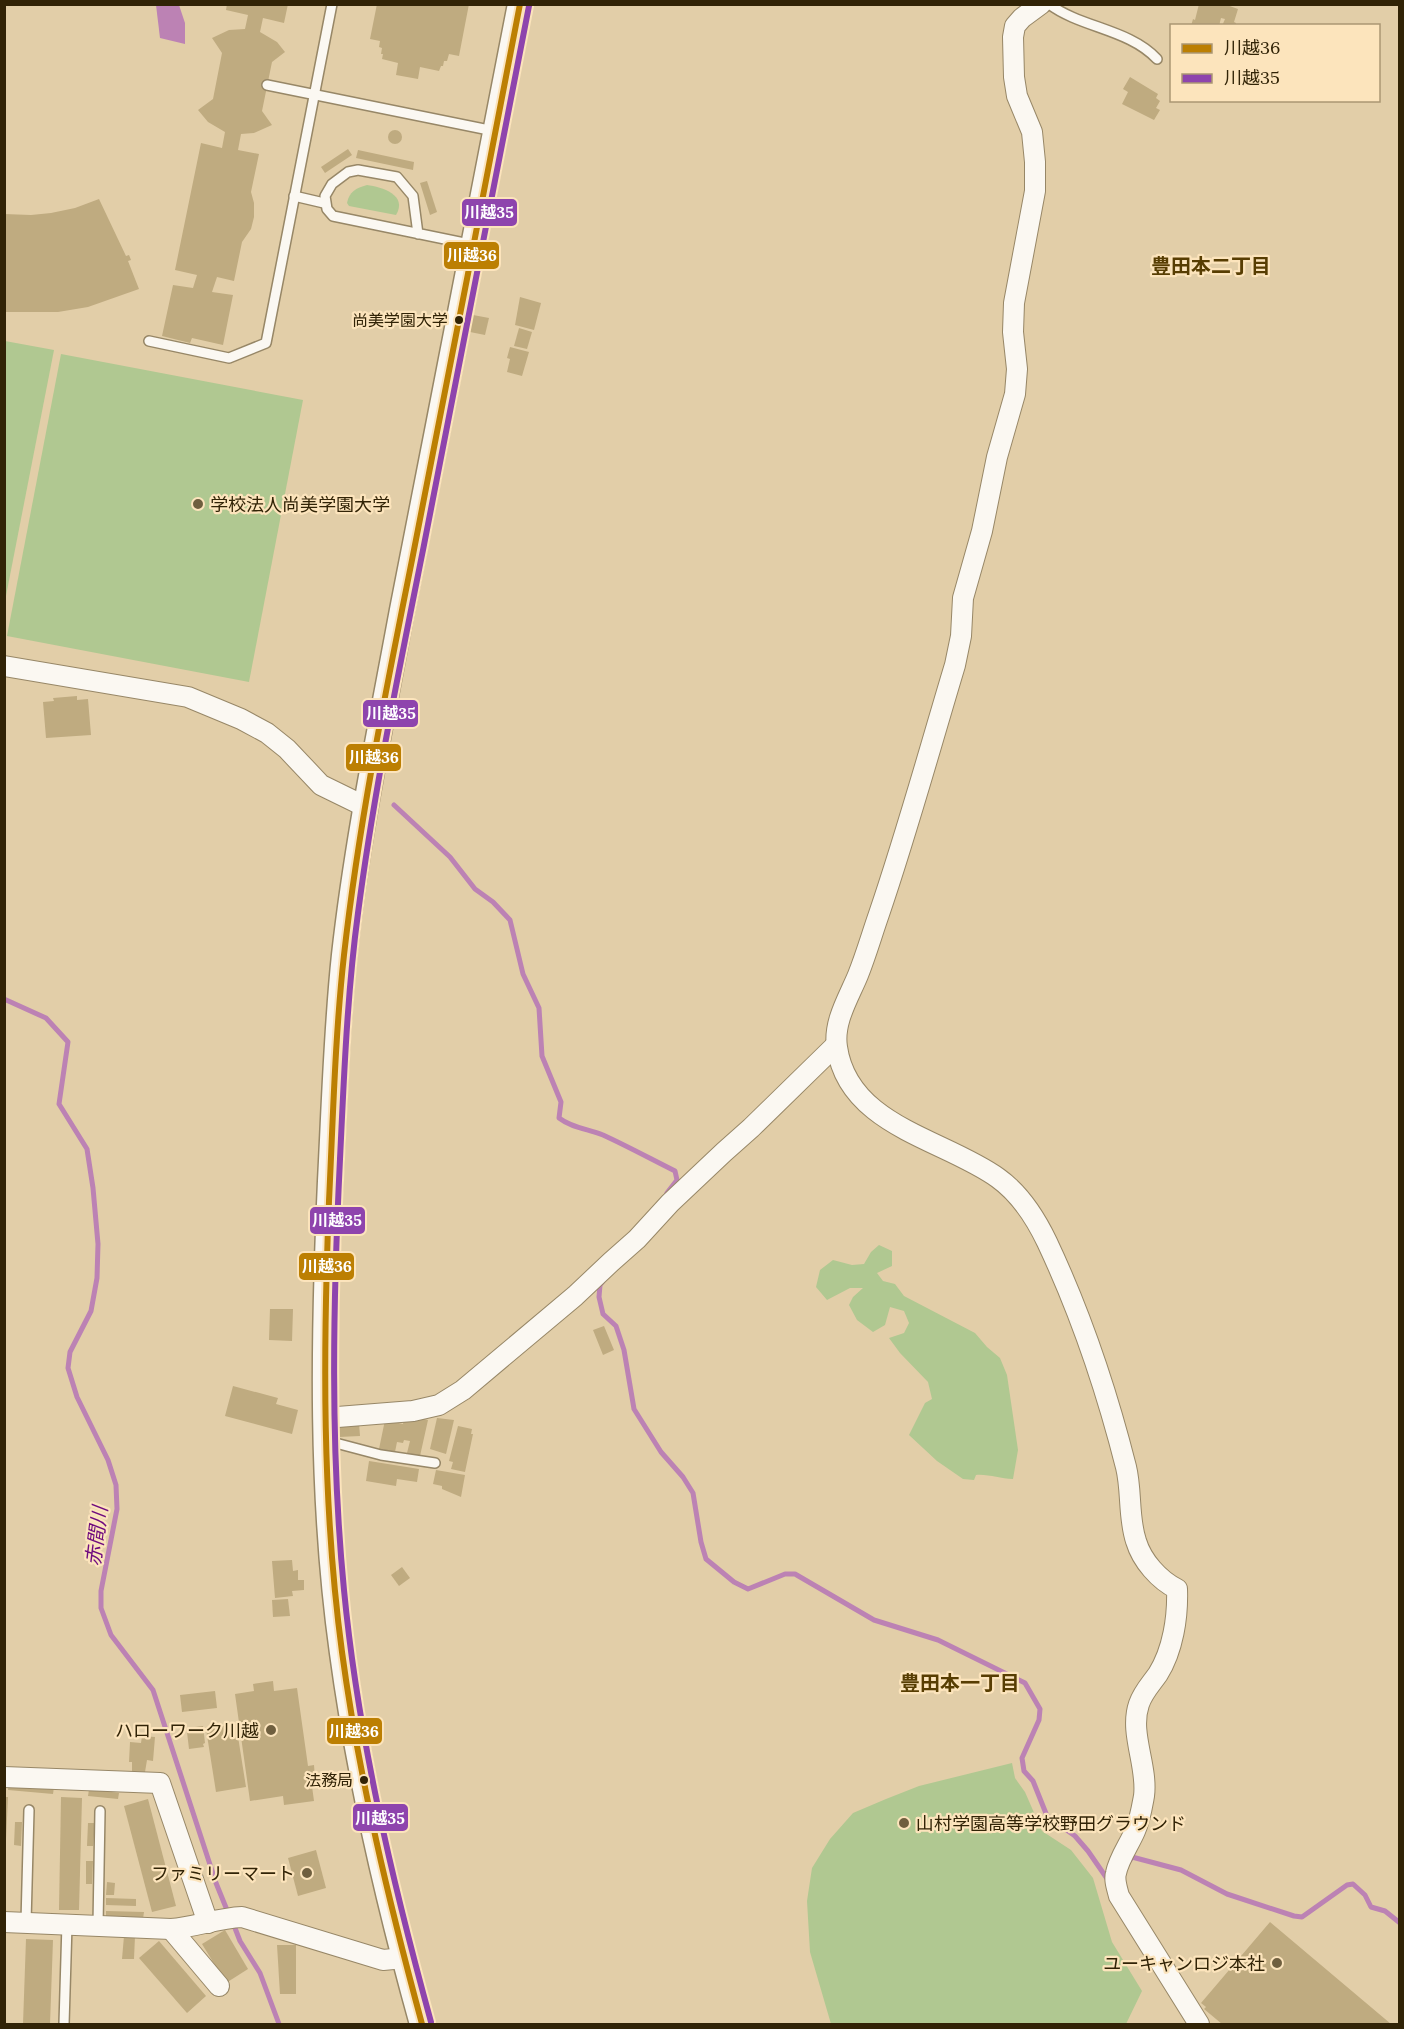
<svg xmlns="http://www.w3.org/2000/svg" width="1404" height="2029" font-family="Lora,'Noto Sans JP',serif">
<style>
.green{fill:#b0c891}
.water{fill:#bc82b4}
.lines{fill:none;stroke-linecap:round;stroke-linejoin:round}
.stream{stroke:#bc82b4;stroke-width:5}
.building{fill:#bfab80}
.service-casing{stroke:#978767;stroke-width:12}
.minor-casing{stroke:#978767;stroke-width:22}
.tertiary-casing{stroke:#978767;stroke-width:27}
.service{stroke:#fbf8f2;stroke-width:9}
.minor{stroke:#fbf8f2;stroke-width:20}
.tertiary{stroke:#fbf8f2;stroke-width:24}
.bus-1-casing{stroke:#fce4bc;stroke-width:10}
.bus-2-casing{stroke:#fce4bc;stroke-width:10}
.bus-1{stroke:#bc7f02;stroke-width:6}
.bus-2{stroke:#8e44ad;stroke-width:6}
.bus-dot{fill:#312306;stroke:#fce4bc;stroke-width:2}
.poi-dot{fill:#6f5f3f;stroke:#fce4bc;stroke-width:2}
.labels{text-anchor:middle;dominant-baseline:central;stroke-width:4.5;stroke-linejoin:round;paint-order:stroke}
.bus-label{font-size:16px;fill:#312306;stroke:#fce4bc;text-anchor:end}
.poi-label{font-size:18px;fill:#312306;stroke:#fce4bc;text-anchor:end}
.neighbourhood-label{font-size:20px;font-weight:bold;fill:#573d02;stroke:#fce4bc}
.water-label{font-size:20px;font-style:italic;fill:#6f0b7e;stroke:#fce4bc}
.line-badge{stroke:#fce4bc;stroke-width:2}
.badge-label{font-size:16px;text-anchor:middle;font-weight:bold;fill:#fff}
</style>
<rect width="100%" height="100%" fill="#e2cea8"/>
<g class="green">
<path d="M367,185C382,187 408,195 396,215L349,206L347,203C349,192 356,188 367,185Z"/>
<polygon points="5,341 54,350 5,601 4,341"/>
<polygon points="61,354 303,400 249,682 7,636"/>
<path d="M879,1245L892,1251V1266L877,1273L883,1281L895,1284L904,1296L975,1333L987,1347L1000,1358L1007,1375L1018,1450L1013,1479C1000,1479 989,1474 976,1475L974,1480L963,1479L937,1461L909,1435L925,1403L932,1399L928,1382L900,1353L889,1338L904,1333L909,1323L904,1311L890,1307L885,1325L873,1332L857,1320L849,1305L853,1297L863,1288H850L827,1300L816,1287L820,1270L833,1260L852,1265L864,1264L871,1252Z"/>
<polygon points="1012,1763 1015,1778 1025,1792 1042,1831 1071,1850 1093,1878 1112,1942 1142,1991 1126,2024 831,2024 810,1952 807,1901 812,1868 830,1839 853,1813 886,1799 919,1786"/>
</g>
<polygon class="water" points="156,5 179,5 185,23 185,44 160,38"/>
<g class="lines">
<g class="stream">
<path d="M394,805L450,857L475,889L493,902L510,920L523,974L539,1008L542,1056L561,1102L559,1118C572,1128 588,1129 603,1135C627,1146 651,1159 675,1171L677,1180L667,1193"/>
<polyline points="4,999 46,1018 68,1042 59,1104 87,1149 93,1188 98,1244 97,1278 91,1311 70,1352 68,1368 77,1397 108,1460 116,1485 117,1509 101,1591 101,1608 111,1635 153,1690 216,1883 229,1915"/>
<polyline points="603,1281 600,1285 599,1297 603,1314 616,1326 624,1350 634,1409 661,1452 683,1477 693,1493 701,1542 706,1559 734,1582 748,1589 785,1574 795,1574 874,1620 938,1640 1025,1683 1040,1709 1039,1720 1022,1758 1024,1771 1033,1781 1047,1816 1075,1836 1088,1851 1108,1880"/>
<polyline points="1130,1860 1132,1857 1181,1870 1227,1894 1294,1916 1302,1917 1347,1885 1353,1884 1365,1895 1371,1907 1385,1911 1400,1923"/>
<polyline points="233,1923 240,1941 260,1973 279,2024"/>
</g>
</g>
<g class="building">
<polygon points="227,4 288,4 284,23 263,18 260,32 277,42 285,52 272,62 262,111 272,125 254,133 241,134 238,150 259,154 251,192 254,203 254,217 251,229 242,242 234,281 217,277 212,292 233,295 223,345 192,338 190,343 162,336 173,285 193,288 197,275 175,270 201,143 222,148 225,132 208,122 198,110 213,99 222,53 212,38 229,30 245,29 248,15 226,10"/>
<polygon points="377,4 469,4 459,56 449,54 447,61 444,61 443,66 441,66 439,71 420,67 418,79 396,75 398,63 382,59 383,54 381,54 382,48 379,47 380,41 370,39"/>
<polygon points="1199,4 1224,4 1238,9 1234,22 1236,23 1236,26 1222,26 1225,19 1221,18 1219,26 1191,26 1193,19 1195,20"/>
<polygon points="1130,77 1158,94 1156,98 1160,101 1156,108 1160,110 1154,120 1122,104 1128,92 1123,89"/>
<circle cx="395" cy="137" r="7"/>
<polygon points="348,149 352,155 325,173 321,167"/>
<polygon points="358,150 414,162 413,170 356,158"/>
<polygon points="427,181 437,212 430,215 420,183"/>
<polygon points="99,199 126,256 129,255 131,260 128,261 139,289 88,307 58,312 4,312 4,214 31,215 51,213 75,208"/>
<polygon points="520,297 541,303 534,330 515,325"/>
<polygon points="473,315 489,318 485,335 470,332"/>
<polygon points="519,328 532,332 527,349 514,346"/>
<polygon points="510,347 529,352 522,376 507,372 510,359 507,358"/>
<polygon points="77,696 77,700 88,699 91,735 46,738 43,702 54,701 53,698"/>
<polygon points="270,1309 293,1309 292,1341 269,1340"/>
<polygon points="604,1326 614,1350 603,1355 593,1330"/>
<polygon points="233,1386 278,1398 276,1404 298,1410 292,1434 225,1416"/>
<polygon points="420,1418 428,1420 420,1456 407,1453 410,1441 404,1440 403,1443 397,1442 395,1452 379,1449 385,1420 403,1424 404,1419 413,1421"/>
<polygon points="437,1418 454,1420 446,1454 430,1449"/>
<polygon points="359,1423 360,1436 339,1437 338,1424"/>
<polygon points="458,1426 472,1429 471,1434 473,1434 465,1472 451,1469 453,1462 449,1461"/>
<polygon points="369,1461 419,1469 417,1482 397,1479 396,1486 366,1481"/>
<polygon points="436,1470 465,1475 461,1497 442,1489 442,1486 433,1484"/>
<polygon points="292,1560 293,1571 298,1570 298,1580 304,1580 304,1590 292,1591 293,1596 275,1598 272,1561"/>
<polygon points="402,1567 410,1578 399,1586 391,1575"/>
<polygon points="288,1599 290,1616 273,1617 272,1600"/>
<polygon points="273,1681 274,1691 297,1688 308,1766 314,1765 315,1778 311,1779 314,1801 284,1805 283,1796 250,1801 235,1694 254,1691 253,1684"/>
<polygon points="215,1691 217,1708 182,1712 180,1695"/>
<polygon points="236,1724 246,1787 216,1792 206,1729"/>
<polygon points="203,1726 205,1743 203,1744 204,1747 189,1749 187,1732 196,1731 195,1727"/>
<polygon points="142,1736 155,1737 153,1761 147,1760 145,1772 132,1771 132,1762 129,1762 130,1742 141,1743"/>
<polygon points="9,1783 54,1787 53,1794 8,1790"/>
<polygon points="89,1789 119,1793 118,1799 88,1796"/>
<polygon points="5,1797 8,1797 6,1840 5,1840"/>
<polygon points="61,1797 82,1798 79,1910 59,1910"/>
<polygon points="148,1799 176,1906 152,1912 124,1806"/>
<polygon points="15,1822 22,1822 21,1846 14,1845"/>
<polygon points="88,1823 95,1823 93,1846 87,1846"/>
<polygon points="316,1850 326,1888 298,1896 288,1858"/>
<polygon points="86,1861 93,1861 92,1884 86,1884"/>
<polygon points="107,1882 115,1883 114,1895 106,1895"/>
<polygon points="106,1898 136,1899 136,1906 106,1905"/>
<polygon points="106,1911 144,1912 143,1919 106,1917"/>
<polygon points="1270,1922 1391,2024 1297,2023 1222,2024 1204,2009 1206,2007 1201,2003"/>
<polygon points="225,1930 248,1969 226,1983 202,1944"/>
<polygon points="124,1936 135,1936 134,1959 122,1959"/>
<polygon points="26,1939 53,1940 50,2024 23,2024"/>
<polygon points="159,1941 206,1996 187,2013 139,1958"/>
<polygon points="277,1945 296,1945 296,1994 280,1994"/>
</g>
<g class="lines">
<defs>
<g id="service">
<path d="M1049,4C1081,28 1129,29 1157,59"/>
<polyline points="267,85 494,131"/>
<polyline points="294,196 324,203"/>
<polyline points="418,234 413,196 397,177 358,170 348,172 332,184 325,196 327,209 333,216 474,245"/>
<polyline points="149,341 229,358 266,343 332,4"/>
<polyline points="328,1441 381,1455 435,1463"/>
<polyline points="26,1922 29,1810"/>
<polyline points="98,1925 100,1811"/>
<polyline points="64,2024 67,1924"/>
</g>
<g id="minor">
<path d="M1041,4L1022,18L1015,26L1013,37L1014,77L1017,96L1032,132L1035,162V191L1014,303L1013,332L1017,369L1015,394L997,457L982,531L963,598L961,636L955,665C930,748 907,832 879,914C872,934 866,955 858,975C849,997 833,1022 837,1047C848,1126 944,1139 998,1178C1019,1193 1036,1219 1047,1242C1080,1312 1107,1392 1126,1467C1132,1491 1128,1517 1136,1541C1142,1561 1159,1580 1177,1589C1178,1617 1173,1650 1158,1674C1151,1684 1143,1692 1139,1704C1129,1733 1148,1766 1144,1796C1142,1807 1140,1820 1135,1831C1129,1845 1119,1858 1116,1873C1114,1880 1117,1888 1119,1896L1199,2024"/>
<polyline points="4,666 188,697 241,719 267,733 287,749 321,785 366,807"/>
<polyline points="325,1418 413,1411 439,1405 463,1390 575,1296 611,1262 637,1239 670,1203 724,1152 751,1128 836,1045"/>
<polyline points="4,1777 160,1783 208,1923"/>
<path d="M4,1922L171,1929C195,1927 218,1918 242,1917L383,1960L404,1958"/>
<polyline points="171,1929 219,1986"/>
</g>
<path id="tertiary" d="M422,2024C388,1902 359,1779 342,1653C320,1496 323,1338 330,1181C334,1105 336,1030 344,955C357,839 381,724 402,610C441,408 482,207 520,4"/>
</defs>
<use href="#service" class="service-casing"/>
<use href="#minor" class="minor-casing"/>
<use href="#tertiary" class="tertiary-casing"/>
<use href="#service" class="service"/>
<use href="#minor" class="minor"/>
<use href="#tertiary" class="tertiary"/>
<defs>
<path id="bus-1" d="M422,2024C389,1902 359,1778 342,1652C322,1503 323,1352 329,1201C333,1119 335,1036 344,955C359,822 386,690 412,560C448,374 485,190 520,4"/>
<path id="bus-2" d="M431,2022C392,1880 358,1736 344,1590C330,1446 333,1302 340,1159C344,1077 347,995 358,913C374,791 399,670 423,550C458,368 495,187 529,6"/>
</defs>
<use href="#bus-1" class="bus-1-casing"/>
<use href="#bus-2" class="bus-2-casing"/>
<use href="#bus-1" class="bus-1"/>
<use href="#bus-2" class="bus-2"/>
</g>
<g class="bus-dot">
<circle cx="459" cy="320" r="5"/>
<circle cx="364" cy="1780" r="5"/>
</g>
<g class="poi-dot">
<circle cx="198" cy="504" r="6"/>
<circle cx="271" cy="1730" r="6"/>
<circle cx="904" cy="1823" r="6"/>
<circle cx="307" cy="1873" r="6"/>
<circle cx="1277" cy="1963" r="6"/>
</g>
<g class="labels">
<g class="bus-label">
<text x="448" y="320">尚美学園大学</text>
<text x="353" y="1780">法務局</text>
</g>
<g class="poi-label">
<text x="210" y="504" text-anchor="start">学校法人尚美学園大学</text>
<text x="259" y="1730">ハローワーク川越</text>
<text x="916" y="1823" text-anchor="start">山村学園高等学校野田グラウンド</text>
<text x="295" y="1873">ファミリーマート</text>
<text x="1265" y="1963">ユーキャンロジ本社</text>
</g>
<g class="neighbourhood-label">
<text x="1211" y="265">豊田本二丁目</text>
<text x="960" y="1682">豊田本一丁目</text>
</g>
<g class="water-label">
<text transform="translate(96 1536) rotate(-83)">赤間川</text>
</g>
</g>
<g class="line-badge">
<rect x="461" y="198" width="57" height="29" rx="6" fill="#8e44ad"/>
<rect x="443" y="241" width="57" height="29" rx="6" fill="#bc7f02"/>
<rect x="362" y="699" width="57" height="29" rx="6" fill="#8e44ad"/>
<rect x="345" y="743" width="57" height="29" rx="6" fill="#bc7f02"/>
<rect x="309" y="1206" width="57" height="29" rx="6" fill="#8e44ad"/>
<rect x="298" y="1252" width="57" height="29" rx="6" fill="#bc7f02"/>
<rect x="326" y="1717" width="57" height="28" rx="6" fill="#bc7f02"/>
<rect x="352" y="1803" width="57" height="29" rx="6" fill="#8e44ad"/>
</g>
<g class="badge-label">
<text x="489" y="218">川越35</text>
<text x="472" y="261">川越36</text>
<text x="391" y="719">川越35</text>
<text x="374" y="763">川越36</text>
<text x="337" y="1226">川越35</text>
<text x="327" y="1272">川越36</text>
<text x="354" y="1737">川越36</text>
<text x="380" y="1824">川越35</text>
</g>
<rect width="1404" height="2029" fill="none" stroke="#312306" stroke-width="12"/>
<rect x="1170" y="24" width="210" height="78" fill="#fce4bc" stroke="#ab9773" stroke-width="1.5"/>
<rect x="1182" y="44" width="30" height="9" fill="#bc7f02" stroke="#ab9773" stroke-width="1.5"/>
<text x="1224" y="54" font-size="18" fill="#312306">川越36</text>
<rect x="1182" y="74" width="30" height="9" fill="#8e44ad" stroke="#ab9773" stroke-width="1.5"/>
<text x="1224" y="84" font-size="18" fill="#312306">川越35</text>
</svg>
